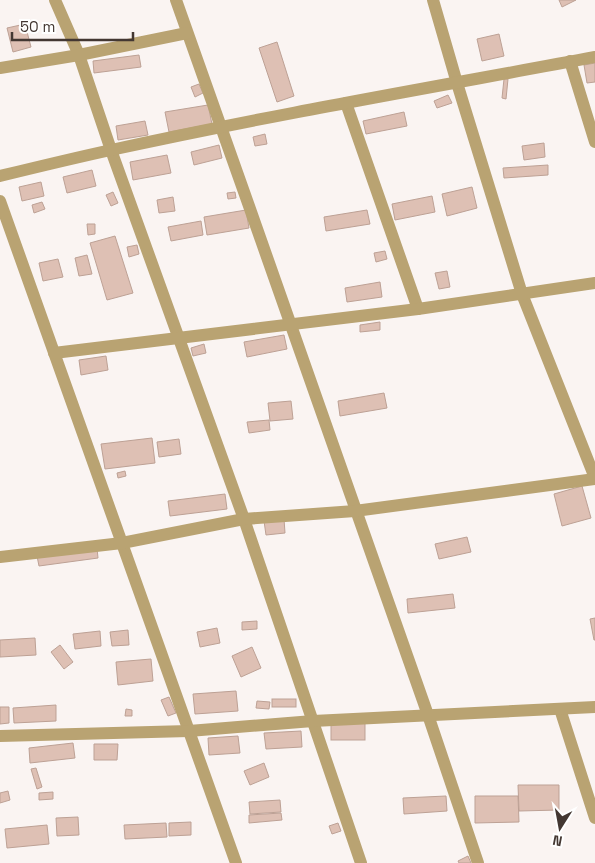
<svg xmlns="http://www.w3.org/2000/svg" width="595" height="863" font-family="'Space Grotesk',sans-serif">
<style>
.building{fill:#dec0b4;stroke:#bda195}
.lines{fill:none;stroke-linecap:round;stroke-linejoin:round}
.minor{stroke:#b9a372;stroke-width:12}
</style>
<rect width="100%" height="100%" fill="#faf4f2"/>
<g class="building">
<polygon points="559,0 576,0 562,7"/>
<polygon points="25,24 31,47 13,52 7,28"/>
<polygon points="499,34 504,56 482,61 477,39"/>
<polygon points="277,42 294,96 277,102 259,48"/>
<polygon points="139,55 141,67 94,73 93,61"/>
<polygon points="595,63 595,82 587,83 584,65"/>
<polygon points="504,79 508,79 506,99 502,98"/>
<polygon points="199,84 203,93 195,97 191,87"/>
<polygon points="448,95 452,103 437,108 434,101"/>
<polygon points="208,105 212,124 169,132 165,112"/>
<polygon points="404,112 407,126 366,134 363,121"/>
<polygon points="145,121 148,135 118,140 116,126"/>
<polygon points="265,134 267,144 255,146 253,137"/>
<polygon points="544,143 545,157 524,160 522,146"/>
<polygon points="219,145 222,158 194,165 191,152"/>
<polygon points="167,155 171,173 133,180 130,162"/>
<polygon points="548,165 548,175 504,178 503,168"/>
<polygon points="92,170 96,186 67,193 63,177"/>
<polygon points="41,182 44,196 22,201 19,187"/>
<polygon points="472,187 477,208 447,216 442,194"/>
<polygon points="113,192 118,203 111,206 106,195"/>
<polygon points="235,192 236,198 228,199 227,193"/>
<polygon points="432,196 435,212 395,220 392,204"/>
<polygon points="173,197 175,211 159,213 157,200"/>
<polygon points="42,202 45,209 34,213 32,205"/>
<polygon points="246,210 249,228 207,235 204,217"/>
<polygon points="367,210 370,224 326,231 324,217"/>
<polygon points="201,221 203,235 171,241 168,227"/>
<polygon points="87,224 95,224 95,234 88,235"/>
<polygon points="115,236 133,293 107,300 90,243"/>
<polygon points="137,245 139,254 129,257 127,247"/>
<polygon points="385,251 387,259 376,262 374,253"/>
<polygon points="87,255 92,274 79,276 75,258"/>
<polygon points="58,259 63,277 43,281 39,263"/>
<polygon points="447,271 450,287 439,289 435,273"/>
<polygon points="380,282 382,297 347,302 345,288"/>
<polygon points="380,322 380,330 360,332 360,325"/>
<polygon points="284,335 287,349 247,357 244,342"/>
<polygon points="204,344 206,353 193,356 191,348"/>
<polygon points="106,356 108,370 81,375 79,360"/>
<polygon points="384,393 387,408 340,416 338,401"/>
<polygon points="291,401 293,419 270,421 268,403"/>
<polygon points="269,420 270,430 249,433 247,422"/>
<polygon points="152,438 155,463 105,469 101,444"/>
<polygon points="179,439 181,454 159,457 157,442"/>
<polygon points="125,471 126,476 118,478 117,473"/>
<polygon points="582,486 591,518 562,526 554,494"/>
<polygon points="225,494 227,509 170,516 168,501"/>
<polygon points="284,519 285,533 266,535 264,521"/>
<polygon points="467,537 471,552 439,559 435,544"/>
<polygon points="97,548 98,558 39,566 37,556"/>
<polygon points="453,594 455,608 408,613 407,599"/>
<polygon points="595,618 595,640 594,640 590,619"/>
<polygon points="257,621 257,629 242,630 242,622"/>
<polygon points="217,628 220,643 200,647 197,632"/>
<polygon points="128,630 129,645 112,646 110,632"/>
<polygon points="100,631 101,646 75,649 73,634"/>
<polygon points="35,638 36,655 0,657 0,640"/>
<polygon points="60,645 73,662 64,669 51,652"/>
<polygon points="252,647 261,668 241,677 232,656"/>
<polygon points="151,659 153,681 118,685 116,662"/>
<polygon points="236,691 238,711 195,714 193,694"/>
<polygon points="169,697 176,713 168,716 161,700"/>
<rect x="272" y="699" width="24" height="8"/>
<polygon points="257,701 270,702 269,709 256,708"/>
<polygon points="56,705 56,721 14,723 13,708"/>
<polygon points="0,707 9,707 9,723 0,724"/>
<polygon points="126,709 132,710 132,716 125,716"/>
<rect x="331" y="723" width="34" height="17"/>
<polygon points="301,731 302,747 266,749 264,733"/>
<polygon points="238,736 240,753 209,755 208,738"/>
<polygon points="73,743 75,758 30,763 29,748"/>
<polygon points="94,744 118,744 117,760 94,760"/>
<polygon points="264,763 269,777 250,785 244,771"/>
<polygon points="36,768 42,787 37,789 31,769"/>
<polygon points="518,785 559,785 559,810 519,811"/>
<polygon points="8,791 10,800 0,803 0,793"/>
<polygon points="53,792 53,799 39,800 39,793"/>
<polygon points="446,796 447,811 404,814 403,798"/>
<polygon points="475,796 518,796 519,822 475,823"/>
<polygon points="280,800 281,812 250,814 249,802"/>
<polygon points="281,813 282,820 249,823 249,815"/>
<polygon points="78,817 79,835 57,836 56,818"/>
<polygon points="191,822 191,835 169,836 169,823"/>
<polygon points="166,823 167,837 125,839 124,825"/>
<polygon points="338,823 341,831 332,834 329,826"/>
<polygon points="47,825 49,844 7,848 5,829"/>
<polygon points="468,856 471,863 459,863 458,861"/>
</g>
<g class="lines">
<g class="minor">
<polyline points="55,0 79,55 111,150 244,519 361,863"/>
<polyline points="176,0 249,206 428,715 478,863"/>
<polyline points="433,0 457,83 522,294 595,478"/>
<polyline points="570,61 595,142"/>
<polyline points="0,68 79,55 187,33"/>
<polyline points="346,103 418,309"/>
<path d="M0,176C37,167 74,158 111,150C271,115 434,87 595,57"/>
<polyline points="0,201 236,863"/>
<polyline points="54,353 418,309 595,283"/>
<polyline points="0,557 122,543 244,519 355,511 595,479"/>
<polyline points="560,709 595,818"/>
<polyline points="0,736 189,731 313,721 595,707"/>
</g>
</g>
<g transform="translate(560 828) rotate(191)" stroke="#ffffff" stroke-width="4" paint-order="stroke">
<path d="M0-4L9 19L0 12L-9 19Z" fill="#433732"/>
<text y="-8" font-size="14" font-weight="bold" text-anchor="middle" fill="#433732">N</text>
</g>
<path d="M12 32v8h121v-8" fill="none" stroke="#433732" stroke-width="2.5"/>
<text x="20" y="32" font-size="15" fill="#433732" stroke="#ffffff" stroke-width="4" paint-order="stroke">50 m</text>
</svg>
